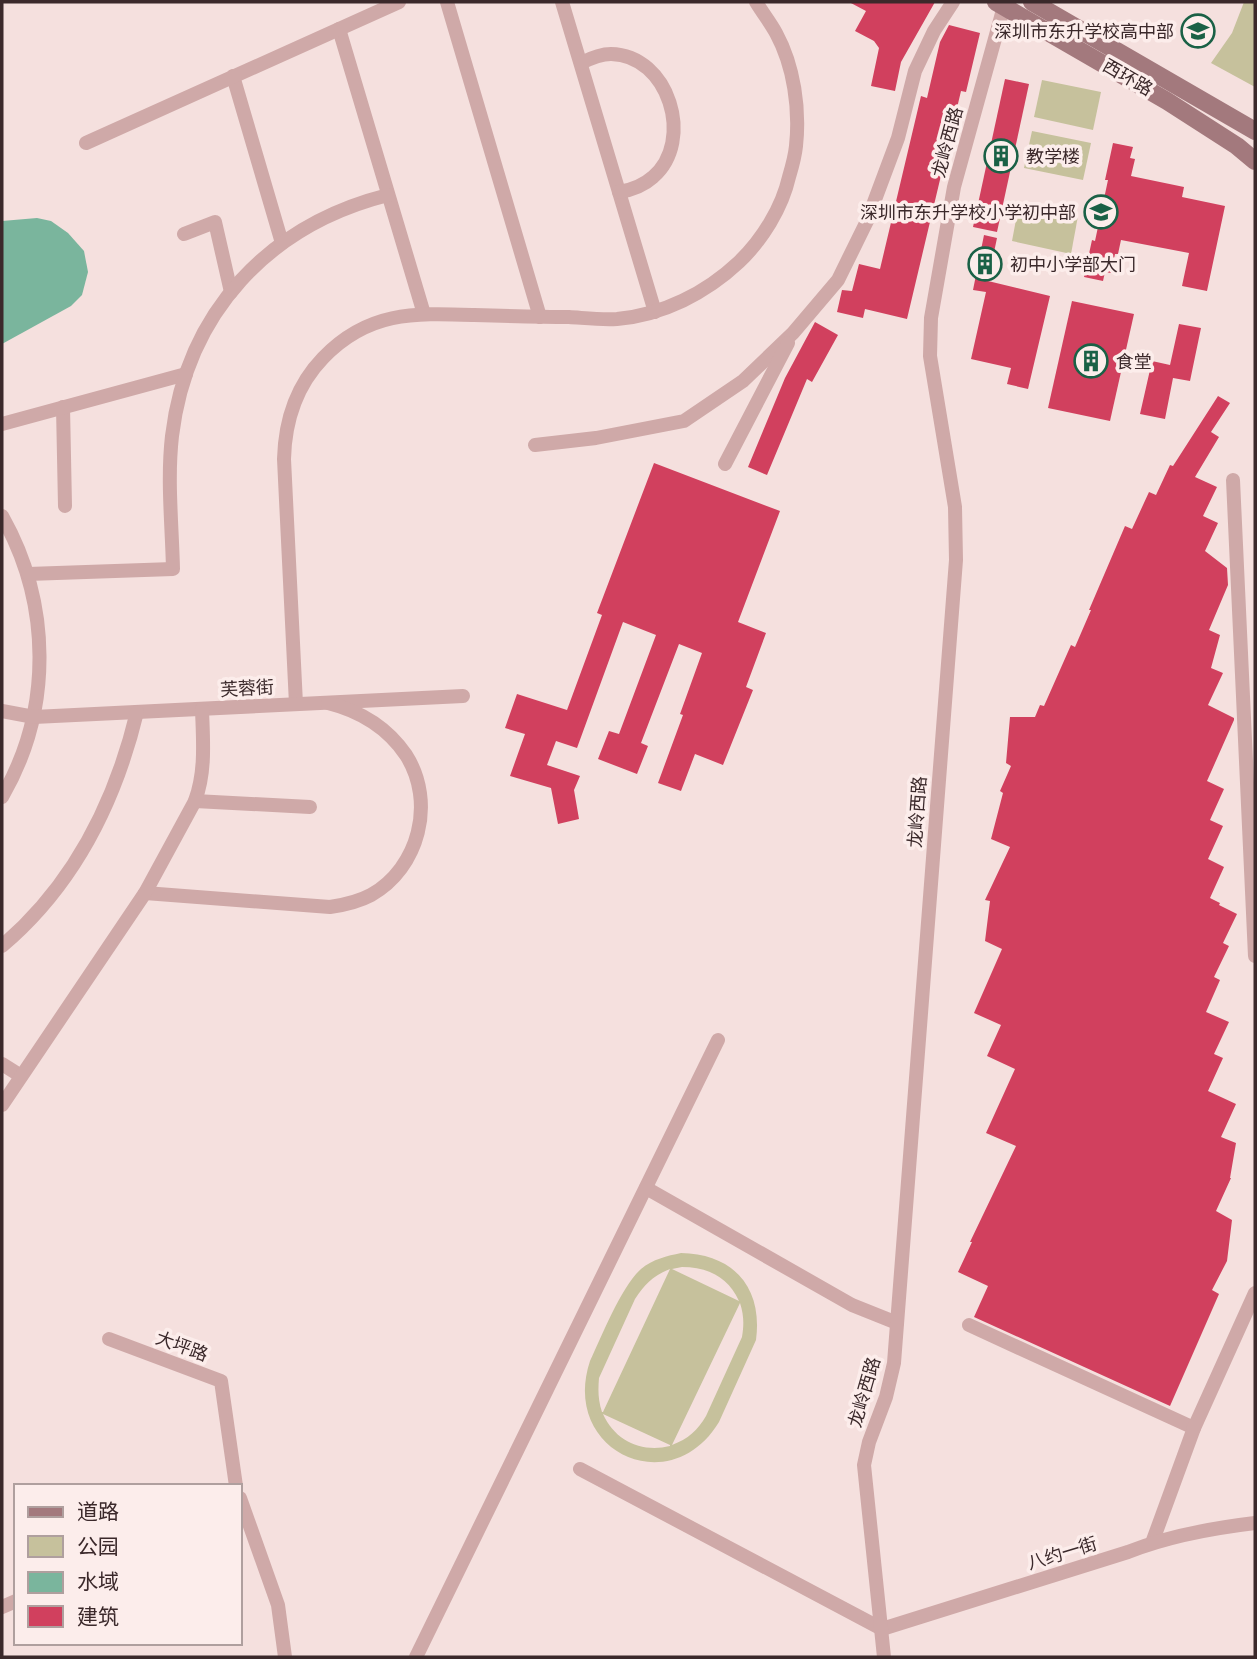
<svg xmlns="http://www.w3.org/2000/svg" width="1257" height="1659" font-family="'Asap Condensed','Noto Sans SC',sans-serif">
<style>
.green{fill:#c6c19c;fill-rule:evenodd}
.water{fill:#7ab59d}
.building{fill:#d1405e}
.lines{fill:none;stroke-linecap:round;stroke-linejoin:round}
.minor{stroke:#cfa9a8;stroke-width:14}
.secondary{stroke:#a3797d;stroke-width:18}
.labels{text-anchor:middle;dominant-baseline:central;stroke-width:7;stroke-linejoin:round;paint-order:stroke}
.poi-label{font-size:18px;fill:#3b292b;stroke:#fcedeb;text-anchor:start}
.street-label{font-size:18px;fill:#3b292b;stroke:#fcedeb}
</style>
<rect width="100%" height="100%" fill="#f5e0de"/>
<g class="green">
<polygon points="1244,2 1255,2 1255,87 1211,63 1232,33"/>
<polygon points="1042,80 1101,92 1093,130 1034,117"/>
<polygon points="1032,131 1091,143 1083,180 1024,168"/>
<polygon points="1019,204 1078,216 1071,254 1012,241"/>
<path d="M681,1253C734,1254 763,1288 756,1340L719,1422C670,1503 560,1451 590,1361C602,1336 621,1287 641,1269C653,1259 667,1256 681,1253ZM682,1267C708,1267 728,1277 739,1301L672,1269ZM670,1269L603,1412H602C598,1400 598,1390 599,1378L635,1299C644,1285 654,1275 670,1269ZM740,1303C744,1315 744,1325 742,1337L706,1416C698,1430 688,1439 672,1445ZM603,1414L670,1445V1446C642,1453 615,1441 603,1414Z"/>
</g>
<polygon class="water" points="37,218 51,221 68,233 84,251 88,272 82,295 71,306 2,344 2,221"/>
<g class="building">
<polygon points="849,2 935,2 901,62 895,91 871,86 879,48 874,41 855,31 866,11"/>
<polygon points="949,25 980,33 966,92 961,91 907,319 865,309 863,318 837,312 842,290 852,291 859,264 880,269 921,96 927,98 940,42"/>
<polygon points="1005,79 1029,84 997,232 973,227"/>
<polygon points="1113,143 1133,147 1130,158 1135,159 1131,176 1184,187 1182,197 1225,206 1207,291 1182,286 1189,253 1121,240 1118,254 1115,254 1111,273 1105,272 1103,281 1084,277 1092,240 1095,241 1108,180 1105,180"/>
<polygon points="984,235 997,238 988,281 1050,296 1028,389 1007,384 1011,368 971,359 986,292 973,290"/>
<polygon points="1072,301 1134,314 1110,421 1048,408"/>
<polygon points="815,322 838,335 812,382 807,379 767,475 748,467 785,378"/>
<polygon points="1179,324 1201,328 1190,381 1173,378 1165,419 1140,414 1152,361 1170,365"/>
<polygon points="1218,396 1230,403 1211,432 1219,437 1195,477 1217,487 1203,516 1218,523 1205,551 1227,568 1228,585 1209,630 1220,635 1211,668 1223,673 1208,705 1234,718 1234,720 1207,781 1224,789 1210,820 1223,826 1208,859 1224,867 1210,898 1220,903 1219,905 1237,914 1223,943 1229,946 1214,977 1220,980 1206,1012 1229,1022 1214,1054 1223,1058 1208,1091 1236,1104 1221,1137 1236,1143 1230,1178 1231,1178 1216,1211 1232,1220 1227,1261 1212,1290 1219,1294 1170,1406 974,1317 988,1286 958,1272 972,1242 970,1242 1016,1146 986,1133 1015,1069 987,1056 1001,1025 974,1013 1002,949 985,941 990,901 985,900 1010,847 991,839 1003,793 1000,791 1011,766 1006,763 1010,717 1035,717 1040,705 1044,706 1071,645 1075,647 1091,610 1089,610 1125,526 1132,529 1149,492 1156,495 1170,465 1173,466"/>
<polygon points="654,463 780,511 738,622 766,633 746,687 753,690 723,765 695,754 681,791 658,783 683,715 680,714 702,653 679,644 641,743 648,746 637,774 598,759 609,731 619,734 656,635 623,622 577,748 556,741 547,765 580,776 574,790 579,819 558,824 551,788 510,776 525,734 505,728 517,694 567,710 602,615 597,613"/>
</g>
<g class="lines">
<g class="minor">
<polyline points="447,2 540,317"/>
<polyline points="562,2 655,312"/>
<polyline points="339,29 424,314"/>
<path d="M581,63C591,58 600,54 611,54C669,55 695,141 653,177C643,186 632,190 619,192"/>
<polyline points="233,76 282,243"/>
<polyline points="86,143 399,2"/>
<polyline points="184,234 215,222 231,292"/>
<polyline points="63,407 65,506"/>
<polyline points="2,424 186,374"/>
<polyline points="535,445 596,438 684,421 743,381 793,333 838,280 867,221 898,138 915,71 934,31 953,2"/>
<polyline points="725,464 788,343"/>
<polyline points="1233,480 1255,956"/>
<path d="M2,516C51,603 53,709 2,797"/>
<path d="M28,574L173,569C172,525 167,480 172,436C187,312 269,225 388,195"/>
<path d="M296,704L284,459C285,421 296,386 323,358C368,311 414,313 474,315C506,316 538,317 569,317C585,318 601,320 617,319C663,315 706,293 739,262C762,240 782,208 789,177C792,167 795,156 796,146C800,109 794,66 776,33C770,22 762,12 756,2"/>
<polyline points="2,711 34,717 463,696"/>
<polyline points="195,801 310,807"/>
<path d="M145,893L330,907C344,905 358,902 371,895C419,868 436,802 406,755C387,727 360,711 328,703"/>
<path d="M2,946C74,885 115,803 137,712"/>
<polyline points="2,1064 21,1076"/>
<path d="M2,1105L145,893L195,801C206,771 203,741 202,709"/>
<polyline points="646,1188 852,1305 897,1323"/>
<polyline points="969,1325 1194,1428"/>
<polyline points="109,1339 221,1381 236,1486"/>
<polyline points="580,1469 882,1629"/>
<polyline points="240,1498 278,1605 285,1657"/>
<polyline points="1152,1543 1194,1428 1255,1293"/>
<polyline points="2,1607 16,1601"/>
<path d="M882,1629L1128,1552C1168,1536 1213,1528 1255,1523"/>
<polyline points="416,1657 718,1040"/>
<polyline points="884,1657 864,1465 869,1442 886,1397 894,1363 956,560 955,507 930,356 931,318 954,187 1004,6 1006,2"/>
</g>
<g class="secondary">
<polyline points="996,2 1167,101 1237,146 1255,161"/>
<polyline points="1032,2 1255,131"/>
</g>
</g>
<defs>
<symbol id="school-ring" viewBox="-11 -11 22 22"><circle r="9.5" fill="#fcedeb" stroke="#1a6146" stroke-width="1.5"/><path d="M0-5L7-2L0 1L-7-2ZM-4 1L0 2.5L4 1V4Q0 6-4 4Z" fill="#1a6146"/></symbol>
<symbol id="building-ring" viewBox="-11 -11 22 22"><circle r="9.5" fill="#fcedeb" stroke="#1a6146" stroke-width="1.5"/><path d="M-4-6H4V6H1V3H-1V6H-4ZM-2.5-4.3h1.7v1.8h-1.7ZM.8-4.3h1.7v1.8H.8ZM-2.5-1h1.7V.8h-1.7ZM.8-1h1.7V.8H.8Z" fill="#1a6146"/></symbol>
</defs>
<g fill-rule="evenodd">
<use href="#school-ring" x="1179" y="12" width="38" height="38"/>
<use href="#building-ring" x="982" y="137" width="38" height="38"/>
<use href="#school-ring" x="1082" y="193" width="38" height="38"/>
<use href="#building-ring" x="966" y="245" width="38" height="38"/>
<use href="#building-ring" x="1072" y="342" width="38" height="38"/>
</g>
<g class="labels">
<g class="poi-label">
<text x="1174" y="31" text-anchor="end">深圳市东升学校高中部</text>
<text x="1026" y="156">教学楼</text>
<text x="1076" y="212" text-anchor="end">深圳市东升学校小学初中部</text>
<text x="1010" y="264">初中小学部大门</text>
<text x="1116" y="361">食堂</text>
</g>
<g class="street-label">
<text transform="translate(1128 77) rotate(30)">西环路</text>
<text transform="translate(947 142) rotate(-75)">龙岭西路</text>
<text transform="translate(247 688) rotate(-3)">芙蓉街</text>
<text transform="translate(917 812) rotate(-86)">龙岭西路</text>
<text transform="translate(182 1346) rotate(20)">大坪路</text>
<text transform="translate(864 1392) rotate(-74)">龙岭西路</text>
<text transform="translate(1062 1553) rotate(-17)">八约一街</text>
</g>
</g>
<rect width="1257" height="1659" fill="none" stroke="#3b292b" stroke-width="7"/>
<rect x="14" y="1484" width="228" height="161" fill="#fcedeb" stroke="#af9f9e" stroke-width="2"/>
<rect x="28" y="1507" width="35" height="10" fill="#a3797d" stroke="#af9f9e" stroke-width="2"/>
<text x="77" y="1519" font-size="21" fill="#3b292b">道路</text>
<rect x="28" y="1536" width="35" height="21" fill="#c6c19c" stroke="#af9f9e" stroke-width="2"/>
<text x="77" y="1554" font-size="21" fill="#3b292b">公园</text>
<rect x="28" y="1572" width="35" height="21" fill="#7ab59d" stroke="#af9f9e" stroke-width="2"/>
<text x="77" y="1589" font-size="21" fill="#3b292b">水域</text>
<rect x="28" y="1606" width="35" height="21" fill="#d1405e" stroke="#af9f9e" stroke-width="2"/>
<text x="77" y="1624" font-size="21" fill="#3b292b">建筑</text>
</svg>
